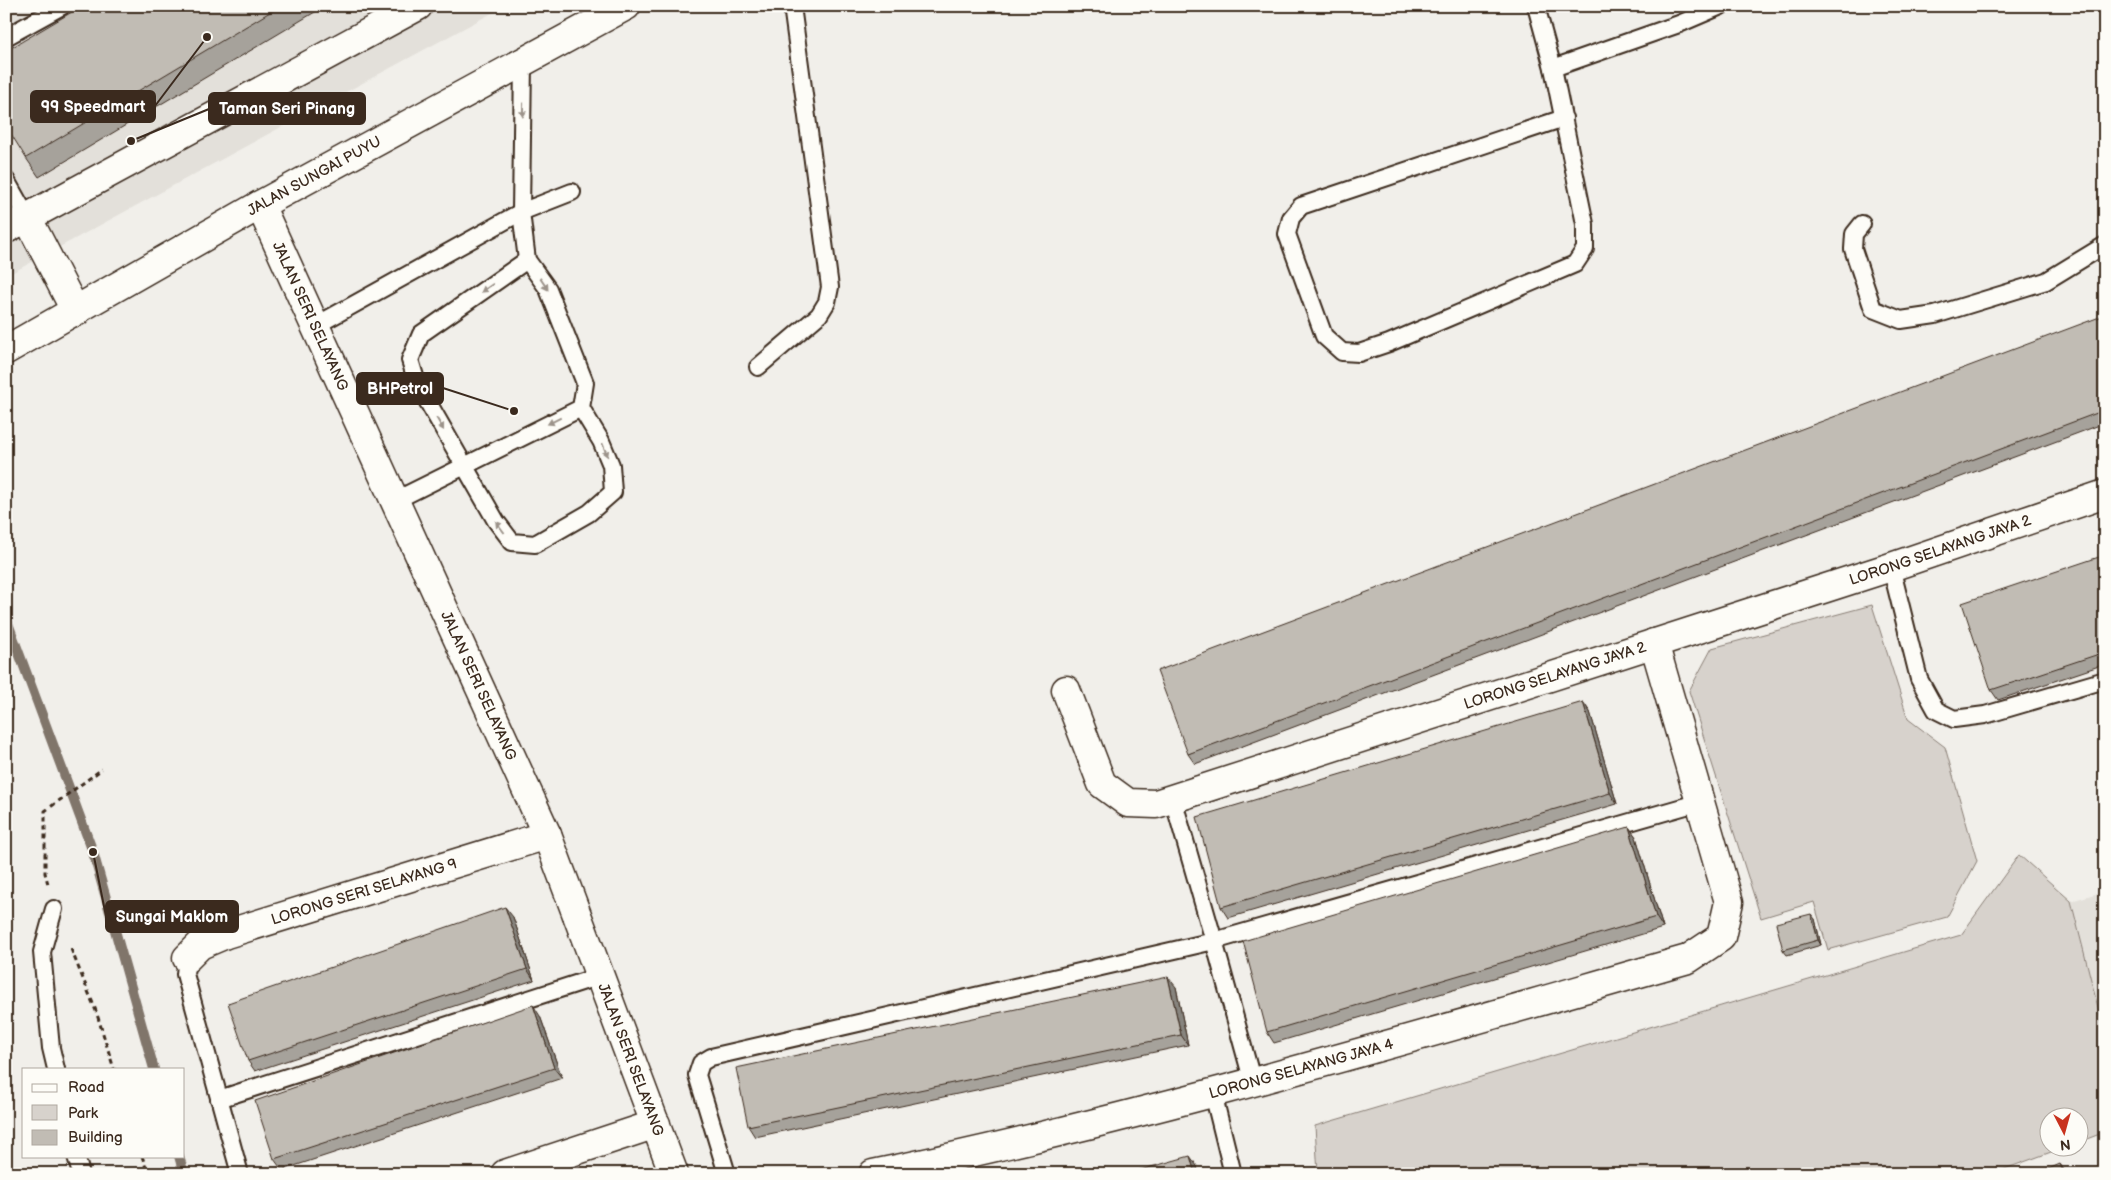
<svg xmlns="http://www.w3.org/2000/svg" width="2111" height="1180" font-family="'Balsamiq Sans',sans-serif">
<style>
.built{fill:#e3e0da}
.green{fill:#d7d2cc;stroke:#897e75}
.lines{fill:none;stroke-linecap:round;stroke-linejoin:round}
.stream{stroke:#80746b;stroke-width:10}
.lane-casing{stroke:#3b2a1e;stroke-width:20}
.street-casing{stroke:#3b2a1e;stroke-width:31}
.secondary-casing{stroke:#3b2a1e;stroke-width:31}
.path{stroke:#3b2a1e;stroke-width:3;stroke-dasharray:5 4;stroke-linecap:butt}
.lane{stroke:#fdfcf7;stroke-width:16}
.street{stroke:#fdfcf7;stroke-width:28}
.secondary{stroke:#fdfcf7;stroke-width:28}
.wall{fill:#a6a29b;stroke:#3b2a1e}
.shaded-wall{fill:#87847e;stroke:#3b2a1e}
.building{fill:#c1bcb4;stroke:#3b2a1e}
.oneway{fill:#9c938a}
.labels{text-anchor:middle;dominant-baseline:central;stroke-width:4.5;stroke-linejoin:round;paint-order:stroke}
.street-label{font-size:15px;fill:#3b2a1e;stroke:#fdfcf7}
.leader{fill:none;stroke:#3b2a1e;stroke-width:2}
.callout-dot{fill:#3b2a1e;stroke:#fdfcf7;stroke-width:2}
.callout{fill:#3b2a1e;stroke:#3b2a1e;stroke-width:2}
.callout-label{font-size:16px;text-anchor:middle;font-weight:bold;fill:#fff}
</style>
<rect width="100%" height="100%" fill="#f1efea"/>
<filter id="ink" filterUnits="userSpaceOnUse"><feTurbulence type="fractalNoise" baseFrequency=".02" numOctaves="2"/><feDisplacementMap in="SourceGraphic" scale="10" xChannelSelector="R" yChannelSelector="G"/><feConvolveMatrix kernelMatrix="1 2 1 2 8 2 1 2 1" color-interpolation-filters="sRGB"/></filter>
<g filter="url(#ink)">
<g class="built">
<polygon points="6,6 505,6 6,276"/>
<polygon points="2105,891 2105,1035 2071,901"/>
</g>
<g class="green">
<polygon points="1872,605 1908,719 1945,747 1977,861 1947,917 1828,950 1814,902 1761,918 1689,691 1712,648"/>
<polygon points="2019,855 2071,901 2105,1035 2105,1132 2079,1142 2078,1118 2048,1118 2048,1148 2062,1148 1991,1174 1318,1174 1315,1126 1961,935"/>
</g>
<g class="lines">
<g class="stream">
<polyline points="6,618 93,852 154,1069"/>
<polyline points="179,1156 184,1174"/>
</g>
<defs>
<g id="lane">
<polyline points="1536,6 1553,68 1585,224 1585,249 1575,264 1389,343 1359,353 1342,352 1324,336 1287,234 1291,218 1301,206 1564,118"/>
<polyline points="6,37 62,6"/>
<polyline points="1553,68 1679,24 1721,6"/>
<polyline points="6,180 28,219"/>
<polyline points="1862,224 1854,234 1853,249 1873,309 1901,320 1935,315 2046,281 2105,245"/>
<polyline points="527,260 421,334 410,360 417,383 496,521 512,542 535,544 589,513 613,492 611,465 601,441 581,408"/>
<polyline points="315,326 521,212 572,192"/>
<polyline points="758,367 819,315 827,302 830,287 792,6"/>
<polyline points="394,501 581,408 585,383 548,289 527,260 521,212 523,61"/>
<polyline points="1891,567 1919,679 1936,710 1954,719 1985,715 2105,680"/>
<polyline points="54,909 42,952 51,1048 56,1069"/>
<polyline points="187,958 185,974 240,1174"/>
<polyline points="1253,1083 1214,941 1700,802"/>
<polyline points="1213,1093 1233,1174"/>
<polyline points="219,1099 600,976"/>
<polyline points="76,1156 81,1174"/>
<polyline points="727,1174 697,1075 701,1063 711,1057 1214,941 1173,799"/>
</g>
<g id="street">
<path id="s1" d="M260,205L547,835L674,1174"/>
<polyline points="28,219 76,312"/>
<polyline points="6,229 418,6"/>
<path id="s2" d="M1066,690L1102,784L1128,803L1156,804L1891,567L2105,494"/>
<path id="s3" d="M187,958L200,945L226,934L547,835"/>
<polyline points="505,1174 656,1124"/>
<path id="s4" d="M873,1174C1148,1117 1418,1036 1688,959L1721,937L1729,902L1654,643"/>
</g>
<g id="secondary">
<path id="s5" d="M6,350L260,205L626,6"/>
</g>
</defs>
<use href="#lane" class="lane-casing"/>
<use href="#street" class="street-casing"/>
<use href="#secondary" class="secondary-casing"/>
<g class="path">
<polyline points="48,884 45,873 45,811 102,769"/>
<polyline points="71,949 96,1011 114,1069"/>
<polyline points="142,1156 148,1174"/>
</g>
<use href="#lane" class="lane"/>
<use href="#street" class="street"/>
<use href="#secondary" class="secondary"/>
</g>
<g class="wall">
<polygon points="82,6 325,6 39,177 26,158"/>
<polygon points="2105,315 2105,423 1195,764 1188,754"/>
<polygon points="2105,555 2105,664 1998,700 1991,690"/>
<polygon points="1583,702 1590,712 1617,804 1228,918 1221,907"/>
<polygon points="1629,827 1636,837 1663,928 1274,1043 1267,1032"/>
<polygon points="513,917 534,980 255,1071 248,1061"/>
<polygon points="1815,919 1821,945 1787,955 1783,950"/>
<polygon points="1176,987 1188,1045 755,1137 748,1126"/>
<polygon points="540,1016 562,1078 282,1170 274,1159"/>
</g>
<g class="shaded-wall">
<polygon points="1583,702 1590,712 1617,804 1610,793"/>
<polygon points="1629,827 1636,837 1663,928 1656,917"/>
<polygon points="505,907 513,917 534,980 527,969"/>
<polygon points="1811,914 1815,919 1821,945 1818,940"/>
<polygon points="1168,977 1176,987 1188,1045 1181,1035"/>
<polygon points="533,1005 540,1016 562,1078 554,1068"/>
<polygon points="1190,1156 1197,1166 1199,1174 1195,1174"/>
<polygon points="2060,1164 2067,1174 2064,1174"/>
</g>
<g class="building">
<polygon points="82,6 280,6 26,158 6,126 6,51"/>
<polygon points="2105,315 2105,410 1188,754 1157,671"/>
<polygon points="2105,555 2105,652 1991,690 1962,603"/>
<polygon points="1583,702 1610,793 1221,907 1197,817"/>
<polygon points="1629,827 1656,917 1267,1032 1243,941"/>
<polygon points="505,907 527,969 248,1061 228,1003"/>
<polygon points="1811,914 1818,940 1783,950 1776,923"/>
<polygon points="1168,977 1181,1035 748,1126 736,1068"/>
<polygon points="533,1005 554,1068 274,1159 255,1101"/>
<polygon points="1190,1156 1195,1174 1126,1174"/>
<polygon points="2060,1164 2064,1174 2037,1174"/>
</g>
<defs><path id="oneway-solid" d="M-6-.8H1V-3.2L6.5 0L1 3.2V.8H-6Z" transform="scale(1.25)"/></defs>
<g class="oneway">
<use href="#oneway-solid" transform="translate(523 110) rotate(91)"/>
<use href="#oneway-solid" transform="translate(544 284) rotate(56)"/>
<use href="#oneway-solid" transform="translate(487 288) rotate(145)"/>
<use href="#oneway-solid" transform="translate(554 421) rotate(154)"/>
<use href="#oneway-solid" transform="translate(440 424) rotate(60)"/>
<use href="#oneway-solid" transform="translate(605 450) rotate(68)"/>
<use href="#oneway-solid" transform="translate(500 527) rotate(-127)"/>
</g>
</g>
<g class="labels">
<g class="street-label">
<text stroke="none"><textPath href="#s5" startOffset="354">JALAN SUNGAI PUYU</textPath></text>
<text stroke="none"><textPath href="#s1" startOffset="122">JALAN SERI SELAYANG</textPath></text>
<text stroke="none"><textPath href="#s2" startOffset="985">LORONG SELAYANG JAYA 2</textPath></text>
<text stroke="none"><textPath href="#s2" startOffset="580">LORONG SELAYANG JAYA 2</textPath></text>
<text stroke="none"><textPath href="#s1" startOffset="528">JALAN SERI SELAYANG</textPath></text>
<text stroke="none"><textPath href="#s3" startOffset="191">LORONG SERI SELAYANG 9</textPath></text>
<text stroke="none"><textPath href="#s1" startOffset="932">JALAN SERI SELAYANG</textPath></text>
<text stroke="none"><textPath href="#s4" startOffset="441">LORONG SELAYANG JAYA 4</textPath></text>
</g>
</g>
<path class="leader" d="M207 37L155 106M131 141L209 109M514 411L443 388M93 852L106 916"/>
<g class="callout-dot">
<circle cx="207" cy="37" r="5"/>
<circle cx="131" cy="141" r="5"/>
<circle cx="514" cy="411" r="5"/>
<circle cx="93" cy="852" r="5"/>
</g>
<g class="callout">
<rect x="31" y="91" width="124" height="31" rx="5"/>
<rect x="209" y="93" width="156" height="31" rx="5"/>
<rect x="357" y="373" width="86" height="31" rx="5"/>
<rect x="106" y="901" width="132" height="31" rx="5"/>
</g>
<g class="callout-label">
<text x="93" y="112">99 Speedmart</text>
<text x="287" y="114">Taman Seri Pinang</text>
<text x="400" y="394">BHPetrol</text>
<text x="172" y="922">Sungai Maklom</text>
</g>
<rect width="2111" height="1180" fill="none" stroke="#fdfcf7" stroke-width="25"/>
<rect x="12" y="12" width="2086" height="1155" fill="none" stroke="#3b2a1e" stroke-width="2" filter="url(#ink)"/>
<rect x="22" y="1068" width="162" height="90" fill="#fdfcf7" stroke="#afa8a0"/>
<rect x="32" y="1084" width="25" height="8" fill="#fdfcf7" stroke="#afa8a0"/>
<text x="68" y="1092" font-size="15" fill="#3b2a1e">Road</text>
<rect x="32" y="1105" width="25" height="15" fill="#d7d2cc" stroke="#afa8a0"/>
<text x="68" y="1118" font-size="15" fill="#3b2a1e">Park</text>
<rect x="32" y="1130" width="25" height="15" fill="#c1bcb4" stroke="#afa8a0"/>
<text x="68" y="1142" font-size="15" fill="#3b2a1e">Building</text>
<g transform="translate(2064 1132) rotate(174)"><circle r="24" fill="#fdfcf7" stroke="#afa8a0"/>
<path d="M0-4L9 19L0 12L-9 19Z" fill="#c8321e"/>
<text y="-8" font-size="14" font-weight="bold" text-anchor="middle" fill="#3b2a1e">N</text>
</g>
</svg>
